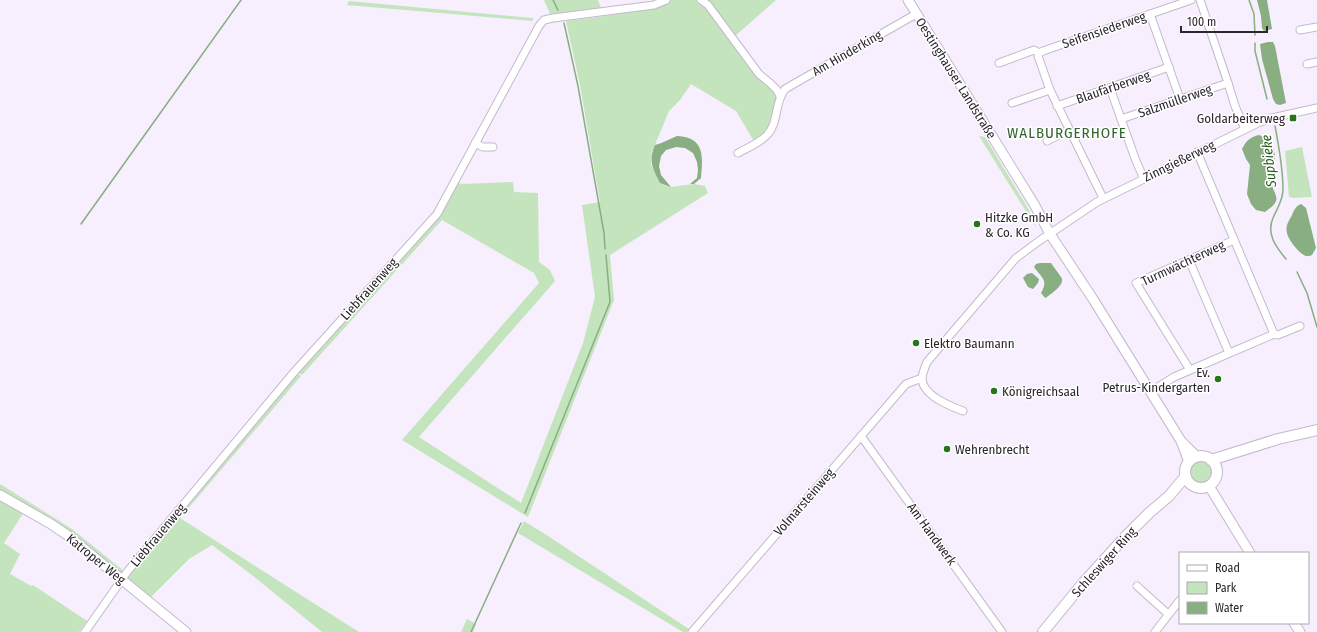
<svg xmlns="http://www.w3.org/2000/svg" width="1317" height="632" font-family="'Fira Sans Condensed',sans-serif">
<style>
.green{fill:#c4e4be}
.water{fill:#88ae82}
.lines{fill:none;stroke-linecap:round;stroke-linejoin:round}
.stream{stroke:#88ae82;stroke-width:1.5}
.minor-casing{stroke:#c5b8ce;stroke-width:9}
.tertiary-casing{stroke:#c5b8ce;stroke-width:11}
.secondary-casing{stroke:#c5b8ce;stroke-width:12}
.minor{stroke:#fff;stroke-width:7}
.tertiary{stroke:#fff;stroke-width:9}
.secondary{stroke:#fff;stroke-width:10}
.poi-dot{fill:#27741b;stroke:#fff;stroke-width:1.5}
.labels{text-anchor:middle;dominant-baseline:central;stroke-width:3;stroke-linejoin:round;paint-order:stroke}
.street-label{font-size:13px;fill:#2b262e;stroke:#fff}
.poi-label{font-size:13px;fill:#2b262e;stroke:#fff;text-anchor:start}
.water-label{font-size:14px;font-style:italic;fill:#275a1f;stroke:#fff}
.quarter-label{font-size:15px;letter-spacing:1px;fill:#34642d;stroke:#fff}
</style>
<rect width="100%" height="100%" fill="#f7effd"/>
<g class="green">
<polygon points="544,0 598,0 601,8 550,14"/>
<path d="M669,0H699L708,6L779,96L771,127L755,143L736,111L691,84L680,100L669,111L652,152L651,164L661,184L671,187L694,184L705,186L708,193L610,255L614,300L528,517L402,440L539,283L534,273L442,220L302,375L296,371L438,214L455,183L463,184L513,182L514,192L538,193L539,262L550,270L555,281L419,437L521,503L583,343L595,297L582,205L600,202L580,85L566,21C598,17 639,13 669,0Z"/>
<polygon points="702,0 776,0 733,38"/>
<polygon points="349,1 533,18 533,21 347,5"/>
<polygon points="979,136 985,137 1029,210 1037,229"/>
<polygon points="1302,147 1312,197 1294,198 1289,197 1285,151"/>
<polygon points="295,372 301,376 180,518 359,632 322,632 252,575 212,545 189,559 148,600 123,579"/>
<circle cx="1201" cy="473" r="12"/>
<polygon points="0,484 72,529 125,572 122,578 0,493"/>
<polygon points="0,498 24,512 4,543 20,554 10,574 31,586 33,585 87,621 79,632 0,632"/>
<polygon points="524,521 548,536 689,629 687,632 683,632 518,533"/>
<polygon points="467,619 476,624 473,632 461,632"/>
</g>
<g class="water">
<polygon points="1257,0 1267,0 1272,29 1264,31 1262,28 1261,16"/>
<polygon points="1268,42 1273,42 1275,46 1286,103 1280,105 1276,104 1273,99 1262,59 1260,44"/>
<path d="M1259,135C1265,137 1268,140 1271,144C1280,158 1270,170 1272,184C1272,190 1278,195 1276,201C1274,206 1269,209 1265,212L1256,210L1251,204L1247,194L1250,165L1246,159L1242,149C1246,141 1250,137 1259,135Z"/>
<path d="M677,136C705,137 703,157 701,178L694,184H690L697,178L698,170L697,162L693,153L685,148L676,147L666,150L661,156L659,166L661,175L671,187L660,183C653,168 648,162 655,145C663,143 669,139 677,136Z"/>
<path d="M1301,204L1306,208L1316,248L1312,255C1310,256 1306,257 1304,255C1298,252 1288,239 1287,233C1285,226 1289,221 1292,215C1294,210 1296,206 1301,204Z"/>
<path d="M1040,263H1051C1054,268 1058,272 1061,277C1066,284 1052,293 1047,297L1045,298L1041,293C1049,280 1041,277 1034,267L1036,264Z"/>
<polygon points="1032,273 1039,279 1038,283 1033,289 1028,287 1023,278 1027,274"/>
</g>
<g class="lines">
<g class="stream">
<polyline points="553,0 558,10"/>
<polyline points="1249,0 1254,14 1255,35"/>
<polyline points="564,23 578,86 604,233 605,249"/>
<polyline points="1255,43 1255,51 1267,99"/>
<path d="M1275,126C1279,147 1283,168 1283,189C1283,201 1277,208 1273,218C1266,234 1276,247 1286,259"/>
<polyline points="81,224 241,0"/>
<polyline points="1297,272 1307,293 1317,327"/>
<polyline points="525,513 610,302 606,255"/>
<polyline points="471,632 521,523"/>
</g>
<defs>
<g id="minor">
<polyline points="701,0 708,5 759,74 770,83 777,90 780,96"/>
<polyline points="1200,0 1228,83 1235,106 1245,129"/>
<polyline points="1150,14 1180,99"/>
<polyline points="1300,30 1317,27"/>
<polyline points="1039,53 1043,51 1191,0"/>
<polyline points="1039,53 1038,56 1050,90 1103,198"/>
<polyline points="999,63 1034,50 1039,53"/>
<polyline points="1307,64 1317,62"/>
<polyline points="1110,88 1136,161 1144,179"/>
<polyline points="1012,103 1050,90"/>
<polyline points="1057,106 1169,67"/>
<polyline points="1121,119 1228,83"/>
<polyline points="1047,141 1069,130"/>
<polyline points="475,143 483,147 493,147"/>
<polyline points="1197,152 1274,334"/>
<path d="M738,153C747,148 760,143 767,135C779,123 774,103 785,89L916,14"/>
<polyline points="1189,260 1229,353"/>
<polyline points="1190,370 1136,283 1234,240"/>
<polyline points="1150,392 1174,377 1274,334 1278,335 1300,326"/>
<path d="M963,411C950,406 921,395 922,377C923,372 925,367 927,362L1016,258L1039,241L1097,202L1258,123L1272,118L1317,108"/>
<polyline points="861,436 1002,632"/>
<polyline points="1137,586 1168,614"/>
<polyline points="85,632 127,572 295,371 437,214 539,26 544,20 553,18 654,5 666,0"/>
<polyline points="692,632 906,384 922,378"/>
<polyline points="1155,632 1180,600"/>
</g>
<g id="tertiary">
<polyline points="908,0 1034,204 1050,234 1093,299 1181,441 1189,462"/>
<polyline points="1182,442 1197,457"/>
<polyline points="1209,486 1250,553"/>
<polyline points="0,495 51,524 67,535 186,632"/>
<polyline points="1294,623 1300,632"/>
</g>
<g id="secondary">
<circle cx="1201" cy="472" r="16"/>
<polyline points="1211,460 1278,439 1317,430"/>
<polyline points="1043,632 1084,582 1125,537 1149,513 1169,496 1185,477"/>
</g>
</defs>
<use href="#minor" class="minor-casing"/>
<use href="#tertiary" class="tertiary-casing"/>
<use href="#secondary" class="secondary-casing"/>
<use href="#minor" class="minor"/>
<use href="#tertiary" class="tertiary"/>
<use href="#secondary" class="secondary"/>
</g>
<g class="poi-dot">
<rect x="1289" y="114" width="8" height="8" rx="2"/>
<circle cx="977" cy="224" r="4"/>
<circle cx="916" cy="343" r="4"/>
<circle cx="1218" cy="379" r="4"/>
<circle cx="994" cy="391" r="4"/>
<circle cx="947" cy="449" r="4"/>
</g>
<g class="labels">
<g class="street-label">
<text transform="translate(1104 30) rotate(-19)">Seifensiederweg</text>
<text transform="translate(847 53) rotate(-30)">Am Hinderking</text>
<text transform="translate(956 78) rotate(58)">Oestinghauser Landstraße</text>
<text transform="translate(1113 87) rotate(-19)">Blaufärberweg</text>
<text transform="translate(1175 101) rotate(-19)">Salzmüllerweg</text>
<text transform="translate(1179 161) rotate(-26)">Zinngießerweg</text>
<text transform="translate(1183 263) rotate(-25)">Turmwächterweg</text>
<text transform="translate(369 289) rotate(-48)">Liebfrauenweg</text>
<text transform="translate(804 502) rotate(-49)">Volmarsteinweg</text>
<text transform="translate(932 534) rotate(54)">Am Handwerk</text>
<text transform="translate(158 535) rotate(-50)">Liebfrauenweg</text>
<text transform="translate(96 559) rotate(39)">Katroper Weg</text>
<text transform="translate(1104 562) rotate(-48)">Schleswiger Ring</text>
</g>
<g class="poi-label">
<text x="1285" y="118" text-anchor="end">Goldarbeiterweg</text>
<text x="985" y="217">Hitzke GmbH<tspan x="985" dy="15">&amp; Co. KG</tspan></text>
<text x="924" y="343">Elektro Baumann</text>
<text x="1210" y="372" text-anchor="end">Ev.<tspan x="1210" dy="15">Petrus-Kindergarten</tspan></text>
<text x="1002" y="391">Königreichsaal</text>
<text x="955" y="449">Wehrenbrecht</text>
</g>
<g class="water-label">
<text transform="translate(1269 161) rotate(-96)">Supbieke</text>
</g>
<g class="quarter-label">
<text x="1067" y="133">WALBURGERHOFE</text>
</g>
</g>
<rect x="1179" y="552" width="130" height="72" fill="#ffffff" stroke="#aaa8ab"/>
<rect x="1187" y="565" width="20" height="6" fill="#ffffff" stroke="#aaa8ab"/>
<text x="1215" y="572" font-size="12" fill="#2b262e">Road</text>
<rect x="1187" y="582" width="20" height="12" fill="#c4e4be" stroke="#aaa8ab"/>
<text x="1215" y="592" font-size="12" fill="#2b262e">Park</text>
<rect x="1187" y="602" width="20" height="12" fill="#88ae82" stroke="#aaa8ab"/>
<text x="1215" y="612" font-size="12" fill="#2b262e">Water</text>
<path d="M1181 26v6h86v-6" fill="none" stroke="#2b262e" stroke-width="2"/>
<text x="1187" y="26" font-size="12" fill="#2b262e" stroke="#ffffff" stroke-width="3" paint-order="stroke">100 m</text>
</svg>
